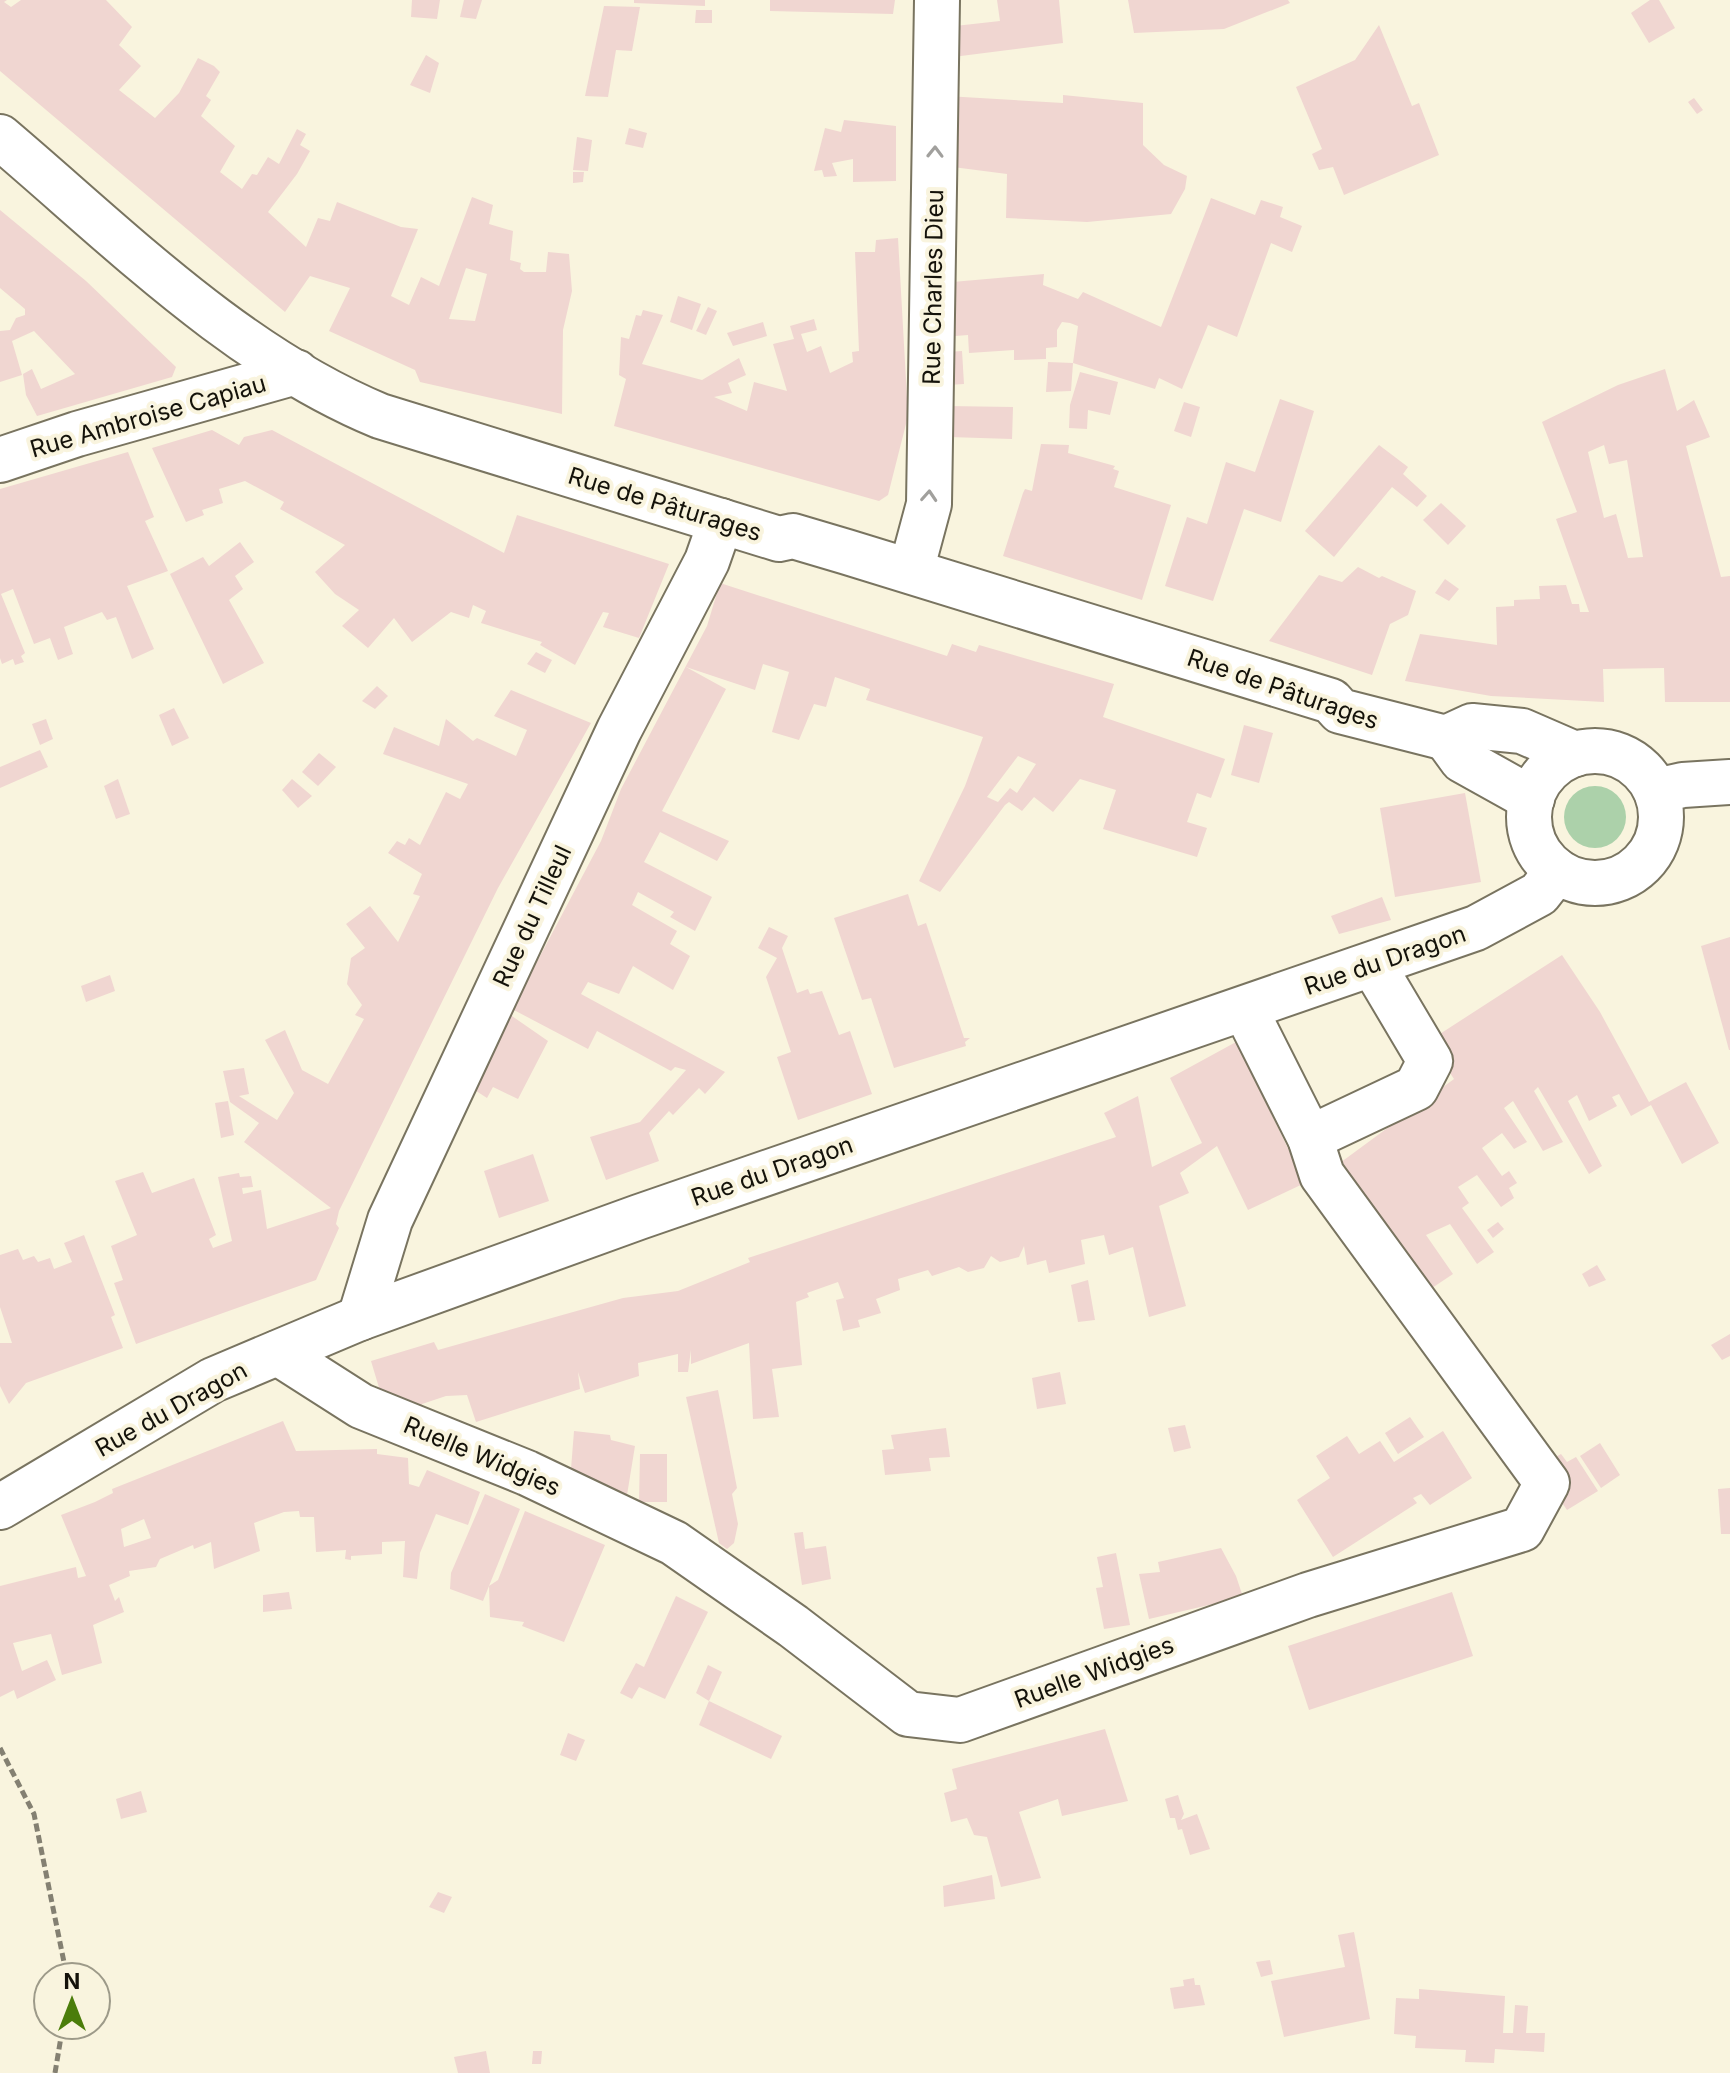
<svg xmlns="http://www.w3.org/2000/svg" width="1730" height="2073" font-family="Inter,sans-serif">
<style>
.green{fill:#acd1aa}
.building{fill:#f0d6d1;fill-rule:evenodd}
.lines{fill:none;stroke-linecap:round;stroke-linejoin:round}
.street-casing{stroke:#797460;stroke-width:48}
.secondary-casing{stroke:#797460;stroke-width:48}
.path{stroke:#848072;stroke-width:5;stroke-dasharray:8 4;stroke-linecap:butt}
.street{stroke:#fff;stroke-width:44}
.secondary{stroke:#fff;stroke-width:44}
.oneway{stroke:#a1a09d}
.labels{text-anchor:middle;dominant-baseline:central;stroke-width:8;stroke-linejoin:round;paint-order:stroke}
.street-label{font-size:24px;fill:#14120a;stroke:#f9f4de}
</style>
<rect width="100%" height="100%" fill="#f9f4de"/>
<circle class="green" cx="1595" cy="817" r="31"/>
<g class="building">
<path d="M0,0H7L4,2L11,7L21,0H106L132,27L119,45L141,66L119,90L155,118L179,93L198,58L214,66L220,72L206,96L211,100L201,116L235,146L220,172L242,189L252,174L257,175L268,157L279,164L297,129L306,134L300,145L310,151L297,174L268,212L306,247L318,218L330,221L337,202L401,227L418,229L391,296L409,305L421,277L439,286L472,197L493,205L489,224L513,231L510,260L521,263L520,269L524,272H546L548,252L569,254L572,291L563,330L562,414L420,382L415,370L329,331L350,288L310,276L285,312L0,71ZM466,268L487,274L475,321L449,319Z"/>
<polygon points="412,0 440,0 437,19 411,17"/>
<polygon points="464,0 482,0 476,19 460,17"/>
<polygon points="634,0 705,0 705,6 634,3"/>
<polygon points="770,0 895,0 893,14 770,11"/>
<polygon points="997,0 1059,0 1063,43 945,58 946,27 1000,21"/>
<polygon points="1128,0 1288,0 1290,3 1224,29 1134,33"/>
<polygon points="1650,0 1659,0 1675,28 1649,43 1631,13"/>
<polygon points="604,6 640,7 632,51 616,50 608,97 585,96"/>
<polygon points="696,10 712,10 712,23 695,23"/>
<polygon points="1379,25 1412,106 1419,103 1439,155 1344,195 1333,167 1319,170 1312,154 1322,149 1296,87 1355,60"/>
<polygon points="426,55 439,63 430,93 410,85"/>
<polygon points="1063,95 1143,103 1143,145 1164,165 1187,176 1185,189 1171,214 1087,222 1006,218 1007,174 945,166 946,96 1063,103"/>
<polygon points="1694,98 1703,110 1697,114 1688,102"/>
<polygon points="844,120 896,126 896,181 853,182 853,159 832,163 837,176 824,177 822,170 814,171 825,128 841,132"/>
<polygon points="629,128 647,133 643,148 625,144"/>
<polygon points="577,137 592,140 588,171 573,170"/>
<polygon points="573,172 584,172 583,182 573,183"/>
<polygon points="1211,198 1255,215 1261,200 1283,207 1280,217 1302,226 1292,252 1271,243 1237,337 1208,325 1182,389 1159,378 1155,389 1073,363 1078,326 1070,323 1062,322 1057,330 1057,347 1046,348 1046,359 1014,360 1014,350 969,353 968,335 943,337 941,283 1044,274 1043,285 1078,299 1083,292 1161,327"/>
<polygon points="0,210 86,281 176,367 172,377 37,416 26,395 23,374 32,369 41,389 75,374 34,331 12,341 22,375 0,382 0,331 10,330 16,318 25,315 25,309 0,288"/>
<polygon points="898,238 908,416 888,495 879,501 614,426 626,379 619,375 621,337 629,339 636,315 641,316 643,310 663,315 642,364 702,380 739,358 746,375 728,383 732,393 714,397 747,411 754,382 787,391 773,344 794,339 790,326 814,319 817,330 801,334 807,352 821,346 830,373 853,362 852,352 859,351 855,252 875,252 876,240"/>
<polygon points="678,296 701,304 692,330 670,322"/>
<polygon points="708,307 717,311 706,335 696,331"/>
<polygon points="763,322 767,336 733,346 727,333"/>
<polygon points="962,351 964,384 948,385 947,352"/>
<polygon points="1048,362 1073,363 1071,391 1046,392"/>
<path d="M1665,369L1677,411L1694,400L1710,437L1686,446L1721,577L1730,576V702H1665L1664,668L1603,669L1604,702L1491,696L1405,681L1420,634L1497,645L1496,607L1514,606V600L1540,599L1539,586L1566,585L1572,604H1579L1580,612H1589L1556,519L1577,512L1542,422L1618,385ZM1604,445L1609,464L1627,460L1643,557L1628,558L1616,514L1604,518L1588,452Z"/>
<polygon points="1080,372 1118,382 1110,415 1088,410 1087,429 1069,428 1070,405"/>
<polygon points="1280,399 1314,411 1281,522 1244,509 1213,601 1165,586 1187,517 1207,524 1226,462 1255,472"/>
<polygon points="1184,402 1200,407 1191,437 1174,431"/>
<polygon points="947,406 1013,407 1012,439 949,437"/>
<polygon points="212,430 239,445 244,437 272,430 504,553 517,515 669,564 639,638 603,627 609,613 603,612 575,665 540,645 542,642 481,623 486,611 473,605 469,618 451,612 412,642 394,618 368,648 342,626 359,610 335,594 315,572 345,545 280,509 284,502 245,481 219,489 223,503 202,510 204,515 186,522 152,448"/>
<polygon points="1041,444 1069,445 1068,453 1115,466 1113,469 1119,471 1114,487 1171,505 1142,600 1003,556 1023,493 1025,489 1032,491"/>
<polygon points="1379,445 1408,467 1403,474 1427,496 1417,507 1392,487 1334,557 1305,531"/>
<polygon points="128,452 154,517 145,521 168,571 127,586 154,649 132,659 116,617 107,620 102,612 64,627 73,654 58,660 50,638 34,644 13,589 1,594 25,653 21,656 24,662 15,665 13,659 2,664 0,658 0,489"/>
<polygon points="1441,503 1466,526 1448,545 1423,520"/>
<polygon points="240,542 254,562 235,576 243,589 229,600 264,663 223,684 170,574 203,557 209,566"/>
<polygon points="1358,567 1379,578 1382,576 1416,591 1408,615 1390,624 1372,675 1269,641 1319,575 1342,582"/>
<polygon points="1445,579 1459,589 1449,601 1435,593"/>
<path d="M720,583L947,656L952,644L976,652L979,645L1114,684L1103,717L1225,759L1211,798L1197,793L1187,822L1207,828L1197,857L1103,829L1116,790L1080,779L1053,812L1034,797L1022,811L1009,802L1005,805L940,892L919,881L965,786L983,737L866,700L870,689L835,677L826,707L814,704L799,740L772,732L789,672L763,664L755,690L686,667L726,689L662,811L729,841L717,861L660,832L644,862L712,897L695,931L670,917L674,912L638,892L632,905L677,931L670,944L690,956L673,990L633,966L619,994L588,982L581,994L725,1072L705,1094L699,1088L673,1115L669,1111L649,1133L659,1161L606,1180L590,1137L640,1122L686,1070L675,1067L671,1071L597,1031L588,1049L512,1009L601,841L621,789L707,626ZM1018,756L1036,764L1017,793L1010,788L998,802L987,797Z"/>
<polygon points="536,652 552,660 545,673 527,664"/>
<polygon points="377,686 388,696 375,709 362,701"/>
<polygon points="511,690 591,723 498,888 339,1211 336,1224 339,1228 316,1280 136,1344 114,1283 123,1280 111,1246 137,1235 115,1181 143,1172 152,1193 194,1178 216,1235 209,1239 213,1248 232,1241 218,1177 239,1173 240,1177 251,1176 253,1187 242,1188 243,1194 261,1190 267,1229 331,1208 244,1142 259,1123 230,1102 223,1071 244,1068 249,1094 239,1096 277,1120 294,1093 265,1040 285,1030 302,1070 328,1084 364,1019 355,1015 362,1005 347,984 351,958 365,948 346,924 370,906 398,942 420,896 413,894 422,874 388,853 397,841 405,845 409,838 420,845 446,792 460,799 468,784 383,754 394,727 439,746 446,719 473,741 477,738 516,756 527,730 494,716"/>
<polygon points="174,708 189,738 172,746 159,715"/>
<polygon points="46,719 53,739 40,745 32,724"/>
<polygon points="1244,725 1273,733 1259,783 1231,775"/>
<polygon points="40,750 48,767 0,788 0,767"/>
<polygon points="319,753 336,767 318,786 302,772"/>
<polygon points="118,779 130,814 116,819 104,786"/>
<polygon points="292,779 312,796 298,808 282,790"/>
<polygon points="1465,793 1481,882 1395,897 1380,808"/>
<polygon points="908,894 918,926 926,923 964,1038 970,1038 965,1042 966,1046 894,1068 871,998 862,1000 834,918"/>
<polygon points="1382,897 1391,920 1339,934 1331,916"/>
<polygon points="769,927 788,936 782,948 797,993 808,989 810,994 822,991 839,1035 850,1031 872,1094 798,1120 777,1057 791,1052 766,977 777,958 758,948"/>
<polygon points="1730,937 1730,1050 1729,1050 1701,946"/>
<polygon points="1562,955 1600,1012 1649,1102 1686,1082 1719,1143 1682,1164 1651,1105 1631,1116 1619,1094 1612,1097 1617,1106 1589,1121 1577,1095 1568,1101 1602,1166 1589,1174 1538,1087 1534,1091 1563,1142 1543,1151 1513,1101 1504,1108 1527,1142 1514,1149 1502,1133 1482,1148 1502,1176 1509,1171 1517,1183 1509,1188 1514,1198 1501,1207 1477,1175 1458,1187 1469,1203 1462,1208 1494,1252 1477,1264 1450,1224 1426,1235 1453,1274 1423,1294 1329,1171 1454,1079 1429,1041"/>
<polygon points="110,975 115,991 86,1002 81,986"/>
<polygon points="509,1014 548,1041 518,1099 493,1087 487,1098 470,1087"/>
<polygon points="1236,1042 1305,1183 1248,1210 1217,1146 1180,1173 1189,1193 1159,1206 1186,1306 1149,1317 1133,1247 1109,1255 1104,1235 1081,1240 1085,1264 1049,1273 1046,1260 1027,1265 1024,1246 1019,1257 1000,1262 991,1256 984,1268 968,1272 959,1267 932,1276 928,1270 898,1279 900,1290 876,1299 881,1313 858,1320 860,1327 843,1331 836,1300 844,1298 838,1282 807,1293 809,1297 796,1302 802,1365 772,1369 779,1417 753,1419 749,1343 691,1364 691,1350 688,1372 678,1372 678,1354 638,1363 639,1376 585,1393 578,1372 580,1389 476,1422 467,1395 446,1396 422,1404 422,1413 380,1391 371,1361 434,1342 438,1350 623,1298 678,1291 750,1262 748,1258 1116,1137 1104,1113 1138,1096 1152,1167 1202,1143 1170,1078"/>
<polygon points="228,1101 234,1135 221,1138 215,1103"/>
<polygon points="533,1154 549,1201 499,1218 484,1171"/>
<polygon points="1498,1222 1504,1229 1493,1238 1487,1230"/>
<polygon points="84,1235 115,1315 111,1317 123,1348 26,1383 9,1404 0,1386 0,1343 12,1343 0,1307 0,1255 18,1249 23,1260 34,1256 38,1262 50,1258 54,1269 72,1262 64,1243"/>
<polygon points="1597,1265 1606,1280 1589,1287 1582,1274"/>
<polygon points="1088,1280 1095,1320 1078,1322 1071,1285"/>
<polygon points="1730,1334 1730,1356 1722,1360 1711,1345"/>
<polygon points="1060,1372 1066,1404 1037,1409 1032,1378"/>
<polygon points="718,1390 737,1488 732,1494 738,1524 734,1543 727,1549 719,1543 686,1397"/>
<polygon points="1410,1417 1424,1437 1398,1454 1385,1433"/>
<path d="M283,1421L296,1451L377,1449V1454L408,1458L409,1484L419,1487L427,1470L480,1492L468,1525L436,1514L420,1553L417,1579L403,1577L405,1541L382,1542V1554L351,1556V1560L345,1559L346,1550L316,1552L314,1517H300L299,1511L284,1512L254,1523L260,1551L214,1569L211,1542L194,1549L193,1545L160,1559L156,1567L129,1571L130,1576L109,1585L115,1601L119,1597L124,1612L93,1625L102,1663L62,1675L51,1634L13,1643L22,1671L47,1660L56,1680L17,1699L14,1690L0,1697V1586L76,1567L78,1578L86,1576L61,1515L95,1502L113,1493L112,1489ZM144,1519L151,1538L124,1547L121,1529Z"/>
<polygon points="1185,1425 1191,1448 1174,1452 1168,1428"/>
<polygon points="946,1428 950,1457 929,1458 931,1471 885,1475 882,1450 894,1449 891,1435"/>
<polygon points="574,1431 610,1435 611,1440 635,1446 627,1495 571,1469"/>
<polygon points="1443,1431 1472,1478 1430,1505 1421,1494 1413,1498 1417,1503 1333,1557 1297,1500 1330,1478 1316,1456 1347,1436 1359,1454 1380,1441 1394,1462"/>
<polygon points="1600,1443 1620,1475 1601,1488 1580,1456"/>
<polygon points="640,1454 667,1454 667,1502 639,1502"/>
<polygon points="1561,1454 1567,1462 1576,1457 1598,1491 1567,1510 1545,1478 1547,1462"/>
<polygon points="1730,1488 1730,1534 1721,1534 1718,1489"/>
<polygon points="485,1494 520,1509 489,1586 498,1580 525,1511 605,1545 564,1642 522,1626 524,1622 490,1617 489,1586 483,1601 450,1589 451,1573"/>
<polygon points="803,1532 805,1549 826,1546 831,1579 802,1585 794,1533"/>
<polygon points="1221,1548 1236,1576 1243,1597 1149,1619 1139,1574 1160,1572 1158,1562"/>
<polygon points="1116,1553 1130,1625 1104,1629 1096,1588 1103,1587 1097,1557"/>
<polygon points="289,1592 292,1609 263,1612 263,1595"/>
<polygon points="1452,1592 1473,1656 1309,1710 1288,1646"/>
<polygon points="676,1596 708,1612 665,1699 639,1687 632,1699 620,1693 636,1663 644,1667"/>
<polygon points="708,1665 722,1672 709,1701 696,1693"/>
<polygon points="709,1701 782,1736 771,1759 699,1725"/>
<polygon points="1105,1729 1128,1801 1062,1816 1058,1799 1019,1812 1041,1878 1001,1887 987,1837 974,1835 967,1818 951,1822 944,1793 957,1789 952,1769"/>
<polygon points="568,1733 585,1740 576,1761 560,1755"/>
<polygon points="141,1791 147,1812 121,1819 116,1799"/>
<polygon points="1178,1795 1184,1814 1181,1820 1197,1814 1210,1849 1190,1855 1182,1829 1178,1830 1175,1818 1170,1818 1165,1799"/>
<polygon points="992,1875 995,1899 944,1907 943,1886"/>
<polygon points="438,1892 452,1897 444,1913 429,1907"/>
<polygon points="1354,1932 1370,2019 1284,2037 1271,1981 1345,1967 1338,1935"/>
<polygon points="1270,1960 1273,1974 1261,1977 1256,1962"/>
<polygon points="1194,1978 1195,1985 1200,1985 1205,2005 1174,2009 1170,1988 1184,1986 1183,1980"/>
<polygon points="1419,1989 1505,1996 1503,2033 1513,2033 1515,2005 1528,2006 1526,2033 1545,2033 1544,2052 1495,2049 1494,2063 1465,2062 1466,2050 1415,2048 1416,2036 1394,2034 1396,1998 1419,1999"/>
<polygon points="486,2051 490,2073 458,2073 454,2057"/>
<polygon points="533,2051 542,2051 541,2064 532,2064"/>
</g>
<g class="lines">
<defs>
<g id="street">
<polyline points="0,460 77,434 296,372"/>
<polyline points="911,571 929,504 937,0"/>
<polyline points="1310,1138 1416,1088 1430,1061 1373,965"/>
<polyline points="360,1318 390,1220 619,730 707,561 721,521"/>
<polyline points="278,1353 361,1406 527,1473 674,1543 793,1626 908,1714 960,1720 1308,1595 1522,1529 1547,1483 1322,1175 1310,1138 1245,1009"/>
<polyline points="0,1507 213,1380 360,1318 639,1217 1476,928 1539,894 1557,871"/>
</g>
<g id="secondary">
<path d="M0,137C118,237 235,356 380,416L779,539L793,536L847,552L1331,701L1340,711L1446,738L1472,726L1522,731L1575,754"/>
<polyline points="1446,738 1462,760 1532,799"/>
<circle cx="1595" cy="817" r="66"/>
<polyline points="1656,791 1683,785 1730,782"/>
</g>
</defs>
<use href="#street" class="street-casing"/>
<use href="#secondary" class="secondary-casing"/>
<g class="path">
<polyline points="0,1748 34,1814 67,1977"/>
<polyline points="55,2073 63,2025"/>
</g>
<use href="#street" class="street"/>
<use href="#secondary" class="secondary"/>
</g>
<defs><path id="oneway-chevron" d="M-2-3.5L2.5 0L-2 3.5" fill="none" stroke-width="1.6" stroke-linecap="round" stroke-linejoin="round" transform="scale(2)"/></defs>
<g class="oneway">
<use href="#oneway-chevron" transform="translate(935 152) rotate(-89)"/>
<use href="#oneway-chevron" transform="translate(929 496) rotate(-86)"/>
</g>
<g class="labels">
<g class="street-label">
<text transform="translate(933 287) rotate(-89)">Rue Charles Dieu</text>
<text transform="translate(148 416) rotate(-16)">Rue Ambroise Capiau</text>
<text transform="translate(665 504) rotate(17)">Rue de Pâturages</text>
<text transform="translate(1283 689) rotate(19)">Rue de Pâturages</text>
<text transform="translate(532 916) rotate(-65)">Rue du Tilleul</text>
<text transform="translate(1385 960) rotate(-19)">Rue du Dragon</text>
<text transform="translate(772 1171) rotate(-19)">Rue du Dragon</text>
<text transform="translate(171 1409) rotate(-29)">Rue du Dragon</text>
<text transform="translate(482 1456) rotate(23)">Ruelle Widgies</text>
<text transform="translate(1094 1672) rotate(-20)">Ruelle Widgies</text>
</g>
</g>
<g transform="translate(72 2001)"><circle r="38" fill="#f9f4de" stroke="#9d9a89" stroke-width="2"/>
<path d="M0-6L14 30L0 20L-14 30Z" fill="#4b7d0b"/>
<text y="-12" font-size="22" font-weight="bold" text-anchor="middle" fill="#14120a">N</text>
</g>
</svg>
